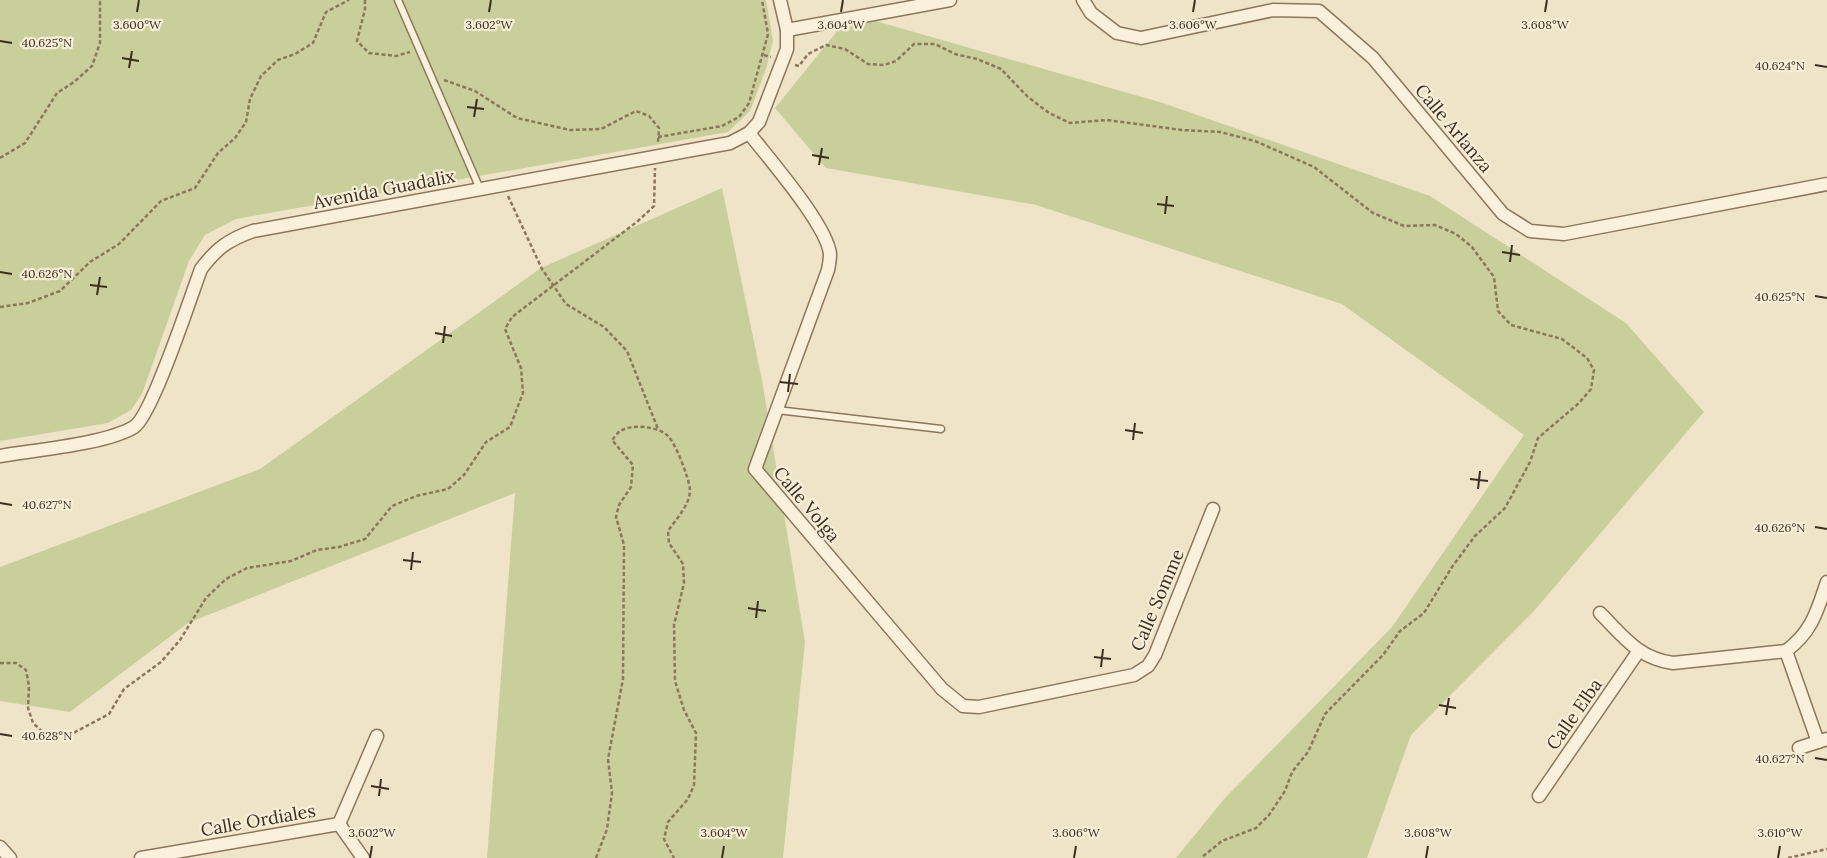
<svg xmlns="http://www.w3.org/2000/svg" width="1827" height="858" font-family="Lora,serif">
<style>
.green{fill:#c9cf9b}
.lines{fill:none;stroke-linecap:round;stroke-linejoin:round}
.service-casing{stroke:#8d765c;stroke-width:9}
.minor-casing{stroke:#8d765c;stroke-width:15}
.path{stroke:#8d765c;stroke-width:2.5;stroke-dasharray:4 2.5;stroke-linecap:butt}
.service{stroke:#faf1dc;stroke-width:6}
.minor{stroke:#faf1dc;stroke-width:12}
.ticks{fill:none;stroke:#3d2e20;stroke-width:2}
.labels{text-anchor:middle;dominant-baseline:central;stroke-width:4.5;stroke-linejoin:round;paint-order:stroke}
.street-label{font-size:18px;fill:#3d2e20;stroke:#f7eed8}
.ticks-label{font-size:12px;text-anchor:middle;fill:#3d2e20;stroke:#f7eed8;stroke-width:4.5;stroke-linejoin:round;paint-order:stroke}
</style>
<rect width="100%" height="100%" fill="#f0e4c8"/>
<g class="green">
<polygon points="0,0 766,0 773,41 766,69 750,111 728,132 236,219 205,235 189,261 142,394 131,410 108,423 0,441"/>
<polygon points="851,14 1163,103 1430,196 1626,323 1704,412 1534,611 1411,735 1367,858 1176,858 1224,799 1392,627 1524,435 1342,304 1036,205 826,168 775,108"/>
<polygon points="722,188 762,380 805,642 783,858 487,858 515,493 188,623 70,712 0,701 0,567 260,469 541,268"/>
</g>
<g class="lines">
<defs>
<g id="service">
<polyline points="398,0 480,189"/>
<polyline points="777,410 941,429"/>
</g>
<g id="minor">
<polyline points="1083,0 1091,13 1117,33 1141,38 1273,10 1319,11 1373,58 1503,214 1530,231 1564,234 1827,184"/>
<polyline points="787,30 950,0"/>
<path d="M749,133C769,159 827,225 830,254C830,259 829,265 828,270L755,469L942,689L963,706L979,707L1134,675L1148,666L1155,655L1213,509"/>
<path d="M0,456C35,450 106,444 134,427C152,416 191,296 201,269C217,248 228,240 253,231L730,143L749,133L759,122L787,49V30L780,0"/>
<path d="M1600,613C1624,637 1638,658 1673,663L1786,651C1812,632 1817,611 1827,582"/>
<polyline points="1786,651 1818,742"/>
<polyline points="1799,748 1827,739"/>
<polyline points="1539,796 1638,652"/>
<polyline points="339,824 377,736"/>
<polyline points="0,847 10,858"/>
<polyline points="141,858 339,824 363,858"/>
</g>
</defs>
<use href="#service" class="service-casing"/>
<use href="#minor" class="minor-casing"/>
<g class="path">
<polyline points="365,0 365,9 357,41 369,53 396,56 410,52"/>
<polyline points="764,55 771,57"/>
<polyline points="795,65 799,66 808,54 826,45 845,49 868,64 884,65 896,61 914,44 935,44 955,54 977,59 1001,69 1028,97 1049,113 1070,123 1107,120 1182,130 1220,132 1255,141 1314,167 1373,213 1404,226 1435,225 1456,234 1472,247 1494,277 1498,311 1511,325 1562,339 1587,358 1594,370 1591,389 1579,403 1538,438 1530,462 1505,508 1475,536 1452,567 1424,613 1400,631 1383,655 1325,714 1308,752 1292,772 1285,791 1269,815 1256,828 1222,841 1201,858"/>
<polyline points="444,80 475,91 517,118 570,130 601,129 636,111 649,116 659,128 658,143"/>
<polyline points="658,137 722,126 739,117 749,103 768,34 762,0"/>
<polyline points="0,158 25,143 57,93 74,82 92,66 100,43 100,0"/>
<polyline points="508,196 542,269 566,304 604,327 627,351 658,429"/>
<polyline points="0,307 28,303 60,291 90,262 119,244 161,201 195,188 218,153 235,138 246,122 250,99 261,76 278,60 295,54 313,43 326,12 349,0"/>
<polyline points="0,663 16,663 26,670 29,686 28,708 33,723 47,736 64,738 109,714 124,689 161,662 180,640 206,598 226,579 247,568 291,561 317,550 339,547 365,539 392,506 416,496 448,489 464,475 486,442 510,427 523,393 521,368 505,329 512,317 638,221 654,206 655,168"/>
<path d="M596,858L607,829L612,793L608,759L623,679L624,545L616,517L619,505L631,487L633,465L612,440C614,438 617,433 620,431C632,424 658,426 668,436C676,444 689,478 690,490C690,505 676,519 668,531L669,543L683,564L684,583L674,625L675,681L684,710L696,733L694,785L688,799L668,822L664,839L674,858"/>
<polyline points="1788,858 1827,849"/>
</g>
<use href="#service" class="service"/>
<use href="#minor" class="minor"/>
</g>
<path class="ticks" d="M137,12L139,0M489,12L491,0M841,12L843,0M1193,12L1195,0M1545,12L1547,0M0,41L12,43M122,58L139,61M1815,65L1827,67M129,68L132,51M467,107L484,109M474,117L477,99M812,155L829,158M819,165L822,148M1157,204L1174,206M1165,214L1167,196M1502,252L1520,255M1510,262L1512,245M0,272L12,274M90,285L107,287M97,295L100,277M1815,296L1827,298M435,333L452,336M443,343L445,326M780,382L798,384M788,392L790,374M1125,430L1143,433M1133,440L1135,423M1470,479L1488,481M1478,489L1480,471M0,503L12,505M1815,527L1827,529M403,560L421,562M411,570L413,552M748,608L766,611M756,618L758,601M1094,657L1111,659M1101,667L1103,649M1439,705L1456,708M1446,715L1449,698M0,734L12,736M1815,758L1827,760M371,786L389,789M379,796L381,779M370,858L372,846M722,858L724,846M1074,858L1076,846M1426,858L1428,846M1778,858L1780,846"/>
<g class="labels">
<g class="street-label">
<text transform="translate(1454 128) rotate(50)">Calle Arlanza</text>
<text transform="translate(384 189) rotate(-11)">Avenida Guadalix</text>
<text transform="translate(807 504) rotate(50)">Calle Volga</text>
<text transform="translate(1157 600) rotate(-67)">Calle Somme</text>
<text transform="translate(1574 714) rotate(-55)">Calle Elba</text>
<text transform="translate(258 820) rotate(-10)">Calle Ordiales</text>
</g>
</g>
<g class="ticks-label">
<text x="137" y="29">3.600°W</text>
<text x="489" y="29">3.602°W</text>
<text x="841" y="29">3.604°W</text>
<text x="1193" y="29">3.606°W</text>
<text x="1545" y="29">3.608°W</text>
<text x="47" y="47">40.625°N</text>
<text x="1780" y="70">40.624°N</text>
<text x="47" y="278">40.626°N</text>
<text x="1780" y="301">40.625°N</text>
<text x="47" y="509">40.627°N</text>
<text x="1780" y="532">40.626°N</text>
<text x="47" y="740">40.628°N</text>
<text x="1780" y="763">40.627°N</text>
<text x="372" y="837">3.602°W</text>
<text x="724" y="837">3.604°W</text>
<text x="1076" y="837">3.606°W</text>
<text x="1428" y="837">3.608°W</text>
<text x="1780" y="837">3.610°W</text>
</g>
</svg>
